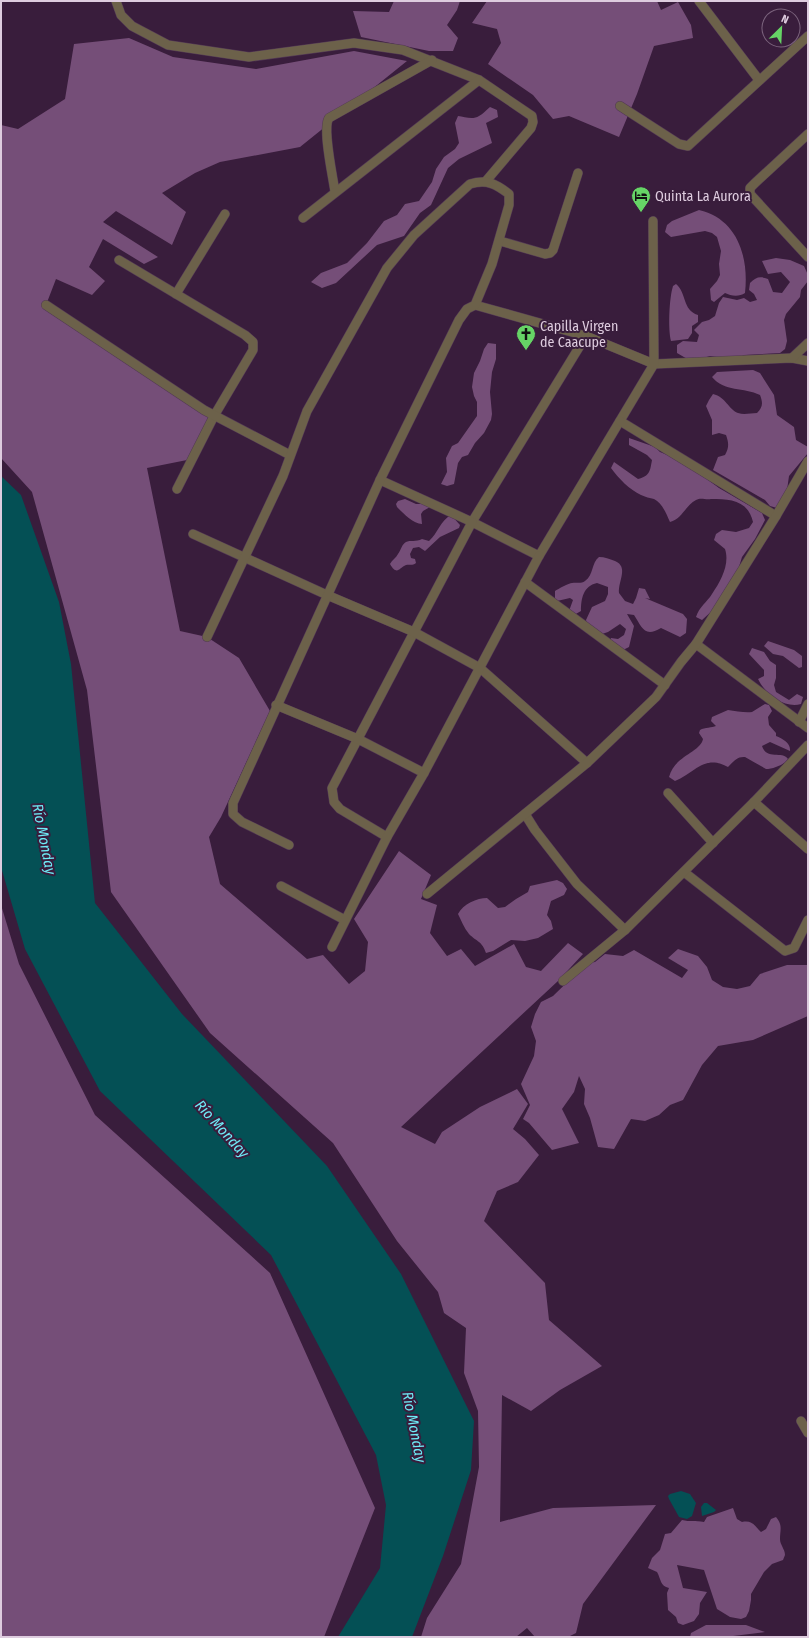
<svg xmlns="http://www.w3.org/2000/svg" width="809" height="1638" font-family="'Fira Sans Condensed',sans-serif">
<style>
.forest{fill:#754e78}
.water{fill:#045055}
.lines{fill:none;stroke-linecap:round;stroke-linejoin:round}
.street-casing{stroke:#533956;stroke-width:10}
.street{stroke:#6c614a;stroke-width:9}
.labels{text-anchor:middle;dominant-baseline:central;stroke-width:4;stroke-linejoin:round;paint-order:stroke}
.poi-label{font-size:14px;fill:#deccdf;stroke:#391d3c;text-anchor:start}
.water-label{font-size:15px;font-style:italic;fill:#6eebf6;stroke:#391d3c}
</style>
<rect width="100%" height="100%" fill="#391d3c"/>
<g class="forest">
<polygon points="394,1 460,1 457,10 447,25 458,38 453,51 429,51 361,37 353,11 389,12"/>
<polygon points="487,1 657,1 661,10 678,2 691,25 693,38 654,46 637,94 619,137 569,116 553,119 533,95 488,64 501,43 497,29 472,23"/>
<polygon points="129,38 173,57 256,69 354,51 407,61 300,147 220,162 195,173 162,193 186,212 172,245 116,211 103,222 158,257 144,264 103,239 89,267 105,281 92,295 56,279 46,305 214,416 187,460 147,468 180,631 207,637 239,658 270,711 221,817 209,837 220,884 307,959 323,955 349,984 365,971 368,942 354,919 399,851 431,875 421,899 437,905 430,933 447,956 461,949 475,966 514,944 526,967 541,971 568,943 583,954 558,981 401,1127 435,1144 442,1132 480,1107 517,1089 528,1104 513,1129 525,1139 539,1155 518,1182 497,1191 484,1221 545,1283 549,1320 602,1366 560,1390 531,1411 502,1395 500,1522 553,1508 656,1505 583,1604 576,1633 568,1637 535,1637 527,1628 516,1637 421,1637 427,1618 461,1564 479,1467 478,1411 464,1373 466,1328 444,1313 438,1292 397,1241 333,1143 210,1033 111,892 87,690 32,492 1,458 1,125 18,129 65,99 74,44"/>
<path d="M490,107L497,110L498,117L486,123L492,143L459,159L448,168L431,205L420,213L404,236L377,245L336,283L322,288L311,282L321,273L347,263L367,243L384,221L397,215L405,204L419,201L432,182L436,169L444,157L455,149L459,143L455,123L458,116C465,117 473,120 479,116C483,114 486,110 490,107Z"/>
<path d="M699,210C738,219 749,258 745,293C739,297 731,296 725,293L714,302L711,300L710,289L717,281L720,275L719,264L721,251L717,237L712,233L705,231L671,237L665,232L667,225L672,221Z"/>
<path d="M776,258L790,260L804,266L808,275V281L801,290L800,297L786,314L784,320L787,341L785,349L780,353L744,355L738,358L731,359L710,356L696,360H689L677,353V345L683,341L697,342L699,335L694,330L702,322L709,320L715,316L719,303L723,297L737,300L744,298L750,302L757,300L754,294L749,290L750,283C756,277 760,276 768,279L773,292L782,293L790,282L781,272L768,274L762,261Z"/>
<path d="M676,284C687,293 682,310 698,315V322L692,326V333L688,339L671,341C668,329 669,299 673,286Z"/>
<polygon points="488,343 496,344 496,359 492,372 490,392 492,414 491,420 484,433 475,443 468,455 462,457 458,463 454,484 447,486 441,484 447,472 446,458 452,446 458,443 477,416 477,402 474,396 472,387 474,373 480,361 484,349"/>
<path d="M753,370L760,373L774,395L777,415L794,427L796,440L808,447V453L789,476L787,490L777,508L770,506L765,500L713,470L718,457L725,455C729,448 729,443 726,435L719,433L712,435V420L706,406L709,400L713,394C726,397 728,409 738,413C744,415 751,413 757,413C763,407 763,403 760,395C744,387 724,392 712,377L717,372Z"/>
<path d="M629,438L655,447L660,452L670,456L700,474L719,488L762,513L765,520L755,539L742,557L734,583L713,610L702,620L696,617C699,607 707,602 712,594C721,581 730,564 725,549L714,540L716,534L722,530L736,532L749,528L753,522C748,500 730,499 711,499C705,500 701,497 696,500C685,506 682,519 670,522C666,513 662,503 654,499C650,498 645,497 641,495C630,490 618,478 611,468L614,462L638,479C650,476 650,471 652,460L647,455L629,445Z"/>
<path d="M405,499L416,504H423L430,507L423,511L421,514L422,524C413,524 403,513 397,507L396,504L398,501Z"/>
<path d="M451,515L460,525L459,528L440,537L425,551L419,547L413,548L410,554L411,558L415,559L416,563C412,566 410,564 406,565C399,568 397,576 390,564C392,560 396,558 398,554C401,550 402,544 406,542C410,540 416,542 422,539L429,541C438,533 440,521 451,515Z"/>
<path d="M599,557C605,557 609,559 615,561C629,567 618,581 619,593L625,601L633,604L636,598L639,588L645,589L650,599L645,598L683,614L687,619L686,633L680,637L661,628C644,638 642,627 634,615L627,614L634,626L629,647L623,650L609,645L611,638L618,639L624,635L626,629L620,624L608,632L602,634L588,627L586,620L592,607L605,601L608,594V587L597,583C583,586 581,599 581,611L574,615L569,611L573,600L570,598L557,601L555,599V591C558,589 569,583 572,583C577,582 581,584 585,581C594,575 591,563 599,557Z"/>
<polygon points="768,641 794,650 802,656 802,667 799,668 783,656 773,654 764,646"/>
<path d="M752,648L764,652L770,661L776,665V678L774,685L776,692L789,700L797,694L803,697L801,704C785,709 765,694 758,679L764,676V670L749,654Z"/>
<path d="M765,704L769,705L772,711L768,717L769,725L776,733V736C783,739 791,743 790,751L770,742L762,746C767,761 782,750 788,759C784,765 773,769 766,769L745,757C737,756 733,762 728,767C704,754 695,773 675,781L669,777C675,755 700,753 703,739L699,733L700,730C705,727 712,728 716,726L711,721L712,717L728,710C736,711 745,713 752,712Z"/>
<path d="M557,880L563,883L567,889L564,895L551,901L547,915L551,921L553,929L538,938L525,941L511,940L493,951L486,953C482,941 477,942 469,934C464,928 461,920 458,914C463,904 477,898 487,898L498,908L505,907L516,899L528,892L530,886Z"/>
<polygon points="1,905 19,964 95,1115 270,1273 375,1508 324,1637 1,1637"/>
<polygon points="678,949 698,956 707,967 712,980 723,987 737,989 750,986 760,974 787,965 808,965 808,1016 753,1040 718,1046 702,1065 683,1100 670,1105 659,1115 645,1121 631,1119 614,1149 598,1147 590,1118 584,1104 585,1089 579,1076 574,1092 562,1109 579,1143 552,1150 529,1123 523,1119 530,1105 521,1084 534,1056 536,1041 531,1027 535,1014 541,1002 553,996 587,963 595,962 605,954 623,956 634,950 682,978 688,970 668,958"/>
<path d="M733,1508L737,1519L742,1522C752,1520 754,1525 761,1532L766,1529L771,1519L776,1517C783,1525 780,1530 780,1539C780,1545 785,1549 785,1555L783,1560L772,1564L764,1572L751,1594V1600L749,1611L746,1617L741,1619L730,1617L717,1609L704,1570L677,1565L683,1588L707,1592L700,1603L699,1614L694,1621L683,1625L678,1623L676,1617L668,1610L667,1593L669,1588C660,1586 661,1579 657,1572L648,1568L652,1558L660,1550L665,1534L671,1533L682,1520C690,1522 695,1520 704,1522L707,1517Z"/>
<polygon points="706,1625 746,1625 765,1632 725,1637 690,1637 691,1633"/>
</g>
<g class="water">
<polygon points="1,476 21,495 59,602 71,664 95,903 182,1014 327,1166 401,1274 474,1421 471,1470 443,1556 412,1637 338,1637 380,1568 386,1505 376,1455 271,1255 100,1091 25,949 1,867"/>
<polygon points="681,1491 690,1494 696,1503 692,1516 687,1519 679,1517 669,1499 668,1496 670,1494"/>
<polygon points="704,1503 707,1503 716,1510 714,1512 702,1516 701,1507"/>
</g>
<g class="lines">
<defs>
<g id="street">
<polyline points="116,1 121,15 132,26 168,45 249,57 354,43 403,50 479,80 532,116 533,122 531,128 486,181"/>
<polyline points="699,1 759,80"/>
<polyline points="620,106 679,144 688,146 808,36"/>
<polyline points="808,134 755,183 750,188 750,194 808,257"/>
<path d="M335,192C333,177 322,128 329,118L432,60"/>
<polyline points="303,218 479,80"/>
<polyline points="500,241 545,254 550,253 553,250 578,173"/>
<polyline points="119,260 245,335 253,342 253,350 214,416 177,489"/>
<polyline points="176,294 225,214"/>
<polyline points="46,305 204,410 290,455"/>
<polyline points="475,305 586,336 654,364 792,358 808,361"/>
<polyline points="586,336 472,522 539,556 654,364 653,221"/>
<polyline points="792,358 808,343"/>
<polyline points="620,421 776,516"/>
<polyline points="380,480 472,522 332,788 334,802 340,809 387,837"/>
<polyline points="193,534 327,595 414,632 480,668 587,763"/>
<polyline points="525,582 665,685"/>
<path d="M207,637L283,476L307,411L387,268L414,235L470,184C487,179 496,184 509,194V205L492,264L475,305L467,309L459,320L380,480L233,803V814L242,822L289,845"/>
<polyline points="696,644 808,728"/>
<polyline points="276,705 358,739 424,773"/>
<polyline points="799,722 808,704"/>
<polyline points="668,793 713,843"/>
<polyline points="754,802 808,849"/>
<polyline points="525,814 535,830 577,884 625,930"/>
<polyline points="684,872 785,951 794,948 808,920"/>
<polyline points="281,886 345,920"/>
<polyline points="427,894 587,763 656,697 681,662 696,644 776,516 808,461"/>
<polyline points="332,947 387,837 424,773 539,556"/>
<polyline points="563,981 625,930 754,802 808,745"/>
<polyline points="801,1421 808,1433"/>
</g>
</defs>
<use href="#street" class="street-casing"/>
<use href="#street" class="street"/>
</g>
<defs>
<symbol id="hotel-pin" viewBox="-11 -11 22 30"><path d="M0 17L-7.5 6A9.5 9.5 0 1 1 7.5 6Z" fill="#66d466" stroke="#391d3c"/><path d="M-6-4.5h1.5V1H6V5H4.5V3h-9V5H-6ZM-4 0a1.8 1.8 0 1 1 3.6 0ZM.5 0V-2.5h3Q6-2.5 6 0Z" fill="#111"/></symbol>
<symbol id="church-pin" viewBox="-11 -11 22 30"><path d="M0 17L-7.5 6A9.5 9.5 0 1 1 7.5 6Z" fill="#66d466" stroke="#391d3c"/><path d="M-1.2-6h2.4v3.5h3.3v2.4h-3.3V6h-2.4V-.1h-3.3v-2.4h3.3Z" fill="#111"/></symbol>
</defs>
<g fill-rule="evenodd">
<use href="#hotel-pin" x="630" y="185" width="22" height="30"/>
<use href="#church-pin" x="515" y="323" width="22" height="30"/>
</g>
<g class="labels">
<g class="poi-label">
<text x="655" y="196">Quinta La Aurora</text>
<text x="540" y="326">Capilla Virgen<tspan x="540" dy="16">de Caacupe</tspan></text>
</g>
<g class="water-label">
<text transform="translate(44 839) rotate(79)">Río Monday</text>
<text transform="translate(222 1129) rotate(48)">Río Monday</text>
<text transform="translate(414 1427) rotate(79)">Río Monday</text>
</g>
</g>
<rect width="809" height="1638" fill="none" stroke="#deccdf" stroke-width="4"/>
<g transform="translate(781 28) rotate(24)"><circle r="19" fill="#391d3c" stroke="#7b637d"/>
<path d="M0-3L7 15L0 10L-7 15Z" fill="#66d466"/>
<text y="-6" font-size="11" font-weight="bold" text-anchor="middle" fill="#deccdf">N</text>
</g>
</svg>
